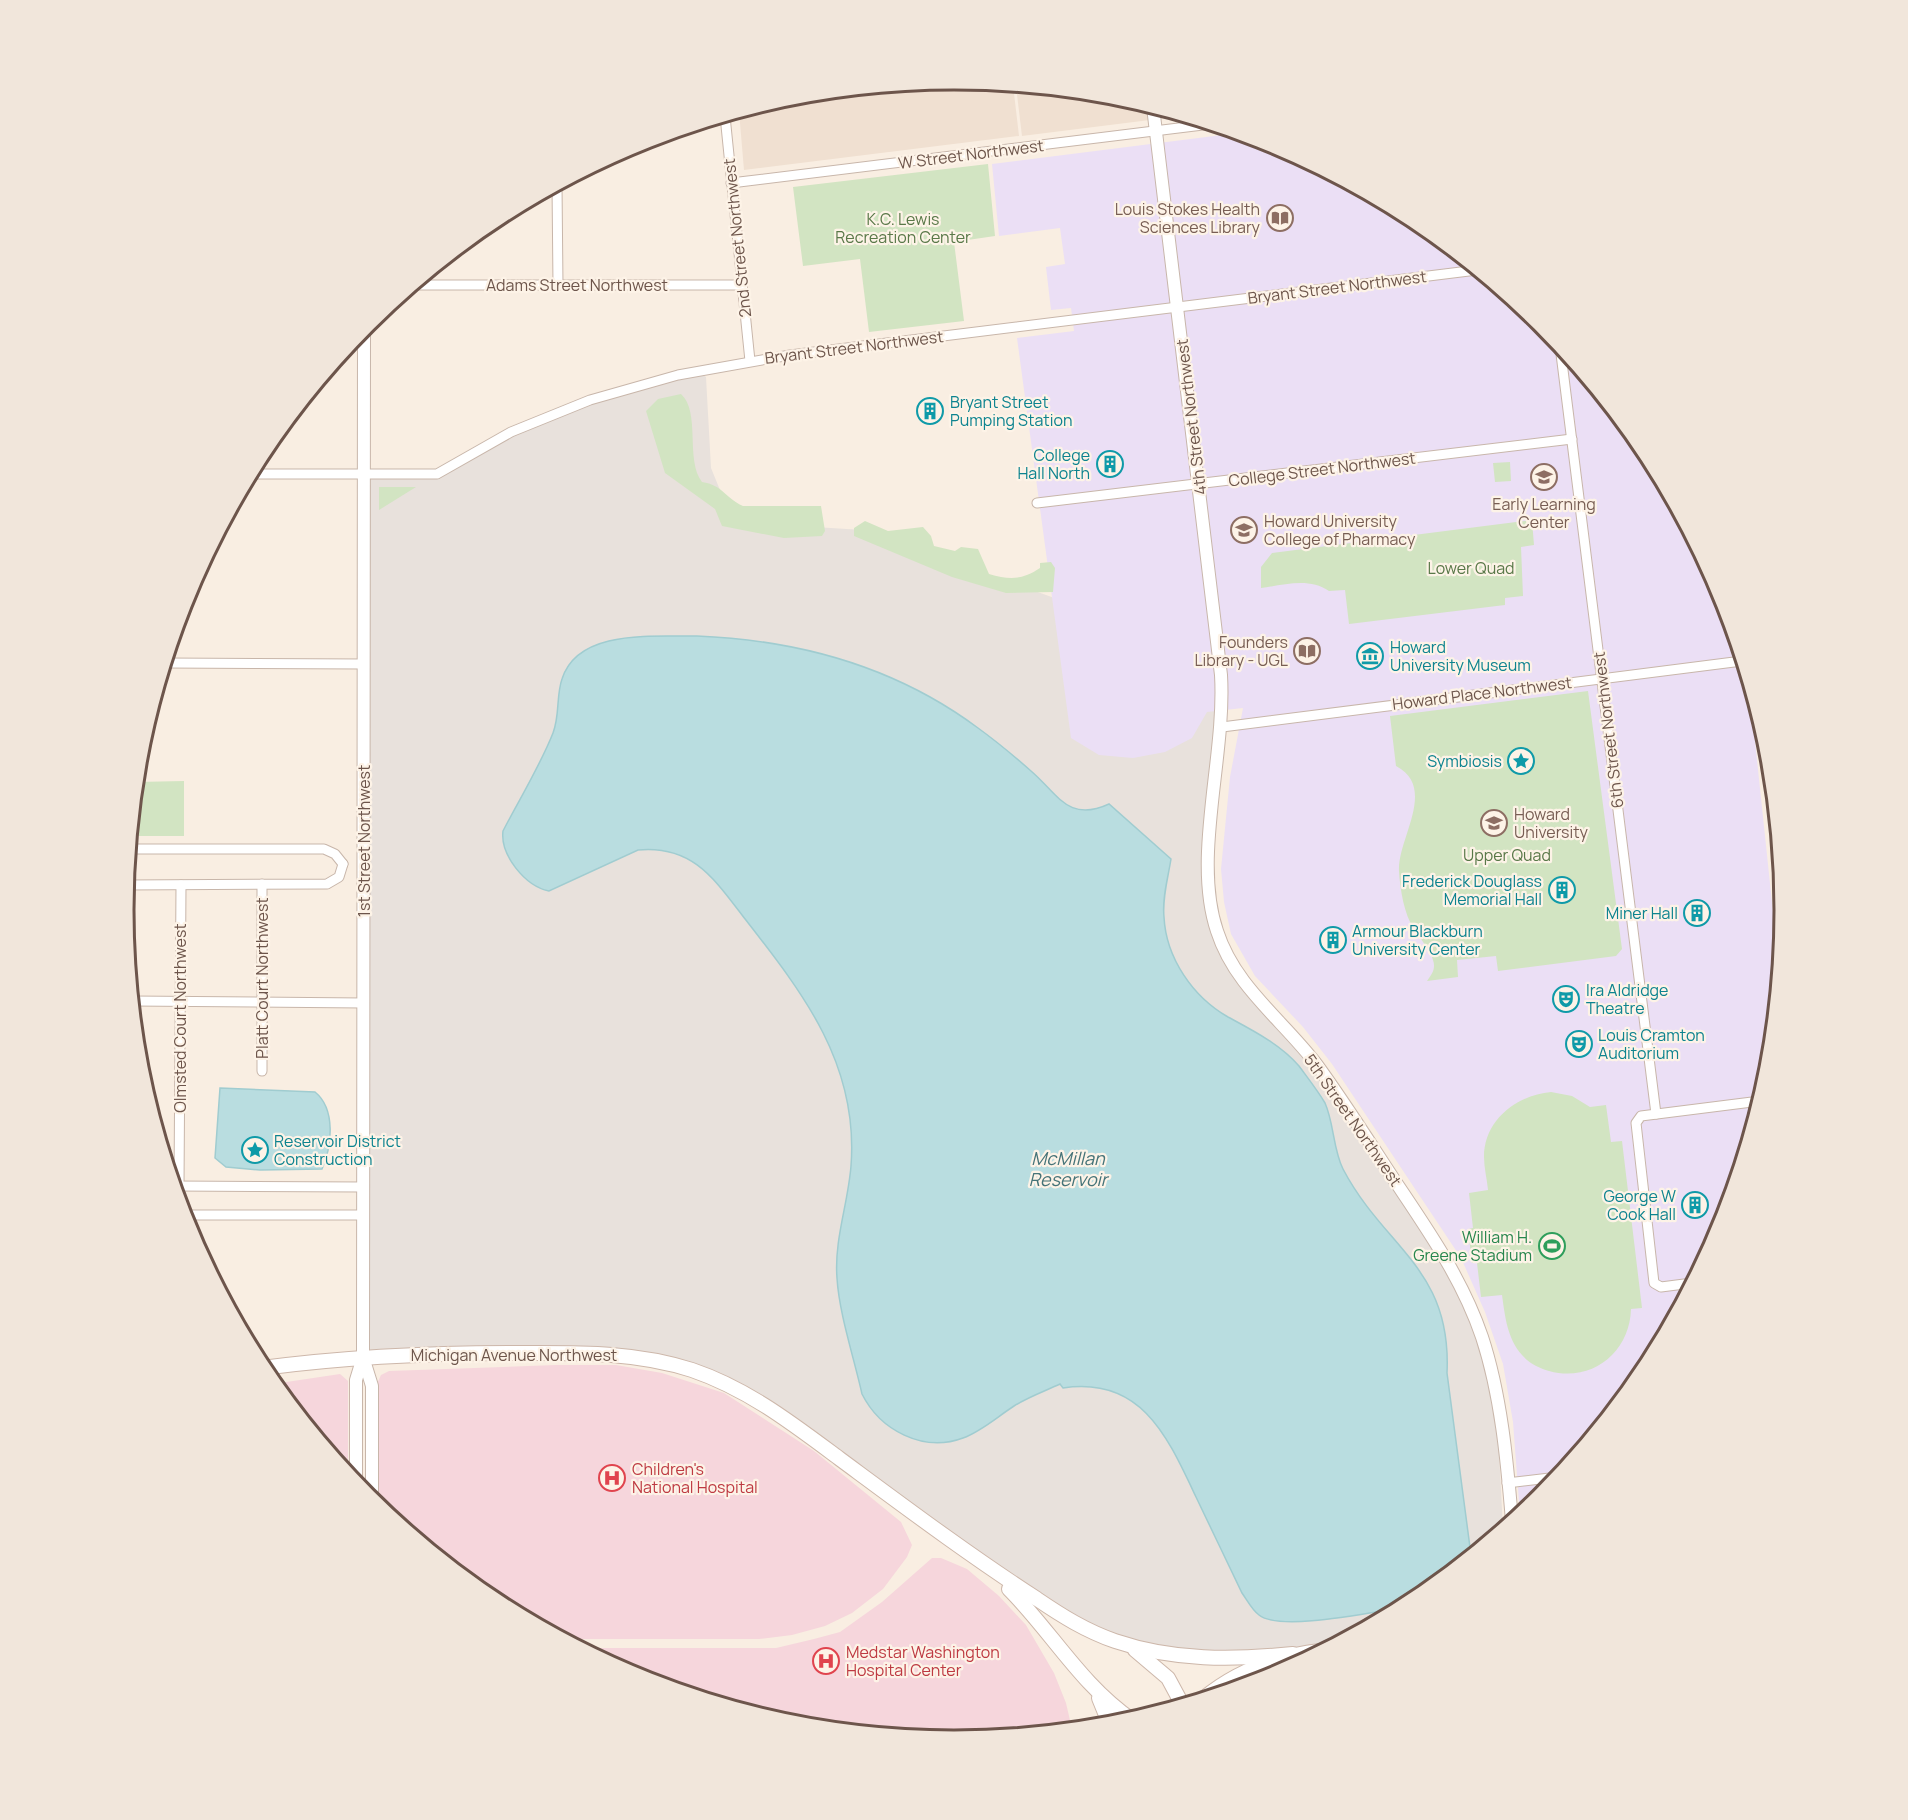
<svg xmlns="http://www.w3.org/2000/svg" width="1908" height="1820" font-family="Manrope,sans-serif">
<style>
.residential{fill:#f0e0d1}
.industrial{fill:#e8e1dc}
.education{fill:#ebdff5}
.medical{fill:#f6d6dc}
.green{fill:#d2e4c2}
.water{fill:#b9dde0;stroke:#a0ccd0;stroke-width:1.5}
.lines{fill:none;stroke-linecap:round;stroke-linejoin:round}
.minor-casing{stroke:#c8b6aa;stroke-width:11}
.tertiary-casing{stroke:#c8b6aa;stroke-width:14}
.secondary-casing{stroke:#cdb7aa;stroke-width:16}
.minor{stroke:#fff;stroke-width:9}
.tertiary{stroke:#fff;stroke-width:12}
.secondary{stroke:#fff;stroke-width:14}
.labels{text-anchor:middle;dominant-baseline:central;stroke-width:4.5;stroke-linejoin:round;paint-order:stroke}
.street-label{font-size:16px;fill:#6d554b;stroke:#fdf3e7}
.education-label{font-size:16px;fill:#785e54;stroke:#fdf3e7;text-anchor:end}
.park-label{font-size:16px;fill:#597848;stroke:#fdf3e7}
.culture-label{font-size:16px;fill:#0d838f;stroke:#fdf3e7;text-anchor:start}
.leisure-label{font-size:16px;fill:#27864d;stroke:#fdf3e7;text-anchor:end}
.health-label{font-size:16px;fill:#be3a42;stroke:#fdf3e7;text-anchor:start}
.water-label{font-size:18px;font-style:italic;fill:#457378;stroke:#fdf3e7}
.rim{fill:none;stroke:#6d554b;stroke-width:3}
</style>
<rect width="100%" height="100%" fill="#f9eee2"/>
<g class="residential">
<polygon points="954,80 1013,85 1019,136 744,170 739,111 792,95"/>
<polygon points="1016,86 1116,96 1182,116 1022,136"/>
</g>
<polygon class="industrial" points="698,371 706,377 711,468 729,512 782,525 863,530 1060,600 1221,675 1207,866 1224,950 1304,1049 1448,1261 1477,1323 1496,1394 1503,1529 1415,1601 1334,1644 1232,1653 1128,1645 990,1571 781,1415 704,1375 605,1354 363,1357 365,475 432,474 590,400"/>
<polygon class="education" points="1238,133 1272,143 1416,220 1541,323 1645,449 1721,593 1749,684 1779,969 1768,1072 1721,1228 1644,1372 1541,1497 1520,1515 1513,1422 1503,1364 1485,1312 1461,1258 1332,1064 1303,1027 1255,976 1231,934 1224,902 1221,869 1230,777 1243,708 1207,712 1192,738 1165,752 1133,758 1099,755 1071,738 1017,338 1074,331 1071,308 1051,310 1046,267 1065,264 1060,228 999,236 992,164"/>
<g class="medical">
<polygon points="556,1365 616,1365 662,1373 724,1393 814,1451 901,1522 912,1545 907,1557 883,1589 852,1613 825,1626 792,1635 759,1639 565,1639 498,1603 488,1588 472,1575 457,1572 377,1506 377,1384 381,1375 389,1371"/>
<polygon points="340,1374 348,1381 348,1474 273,1384"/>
<polygon points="932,1558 941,1558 967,1569 999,1596 1026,1625 1054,1673 1066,1703 1072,1729 954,1740 792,1724 636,1677 582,1648 776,1648 814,1639 840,1632 882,1602"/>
</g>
<g class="green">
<polygon points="988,164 995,236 954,242 964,321 869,332 860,259 803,266 793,187"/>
<path d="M681,394C701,412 685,460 702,482C723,485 725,498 743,506H821L825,531L822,536L784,538L722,526L715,509L665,473L646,411L658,399Z"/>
<polygon points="1510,462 1511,481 1495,482 1493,463"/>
<polygon points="379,487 416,487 379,510"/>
<path d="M1532,520L1534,545L1521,547L1523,596L1505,598V605L1349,624L1345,590L1329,591C1309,577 1284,585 1261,588V567L1272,553Z"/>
<path d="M865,521L888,531L923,527L931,536L934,546L955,551L961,547L978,549L989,574C1010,580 1022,580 1040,568V563L1051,562L1055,568L1053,592L1006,593L952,577L854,536V528Z"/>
<path d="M1588,691L1622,949L1616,956L1498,971L1496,956L1457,960L1458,977L1427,981C1432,974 1436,969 1433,960C1430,949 1420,939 1414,929C1404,914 1400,889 1399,871C1397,839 1438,788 1396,766L1390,716Z"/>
<polygon points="184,781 184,836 131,836 136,782"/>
<path d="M1551,1092L1572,1096L1590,1107L1606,1105L1611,1142L1622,1141L1642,1308L1631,1309C1630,1352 1592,1383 1549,1371C1539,1368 1529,1363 1522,1355C1507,1338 1505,1316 1502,1295L1481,1297L1477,1263H1472L1468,1229L1473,1228L1469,1193L1488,1190C1487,1179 1484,1168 1484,1157C1484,1120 1517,1095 1551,1092Z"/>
</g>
<g class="water">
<path d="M697,636C798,640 896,667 978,728C996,741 1014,756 1031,771C1058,794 1068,823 1109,804L1171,859C1168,878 1162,898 1164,917C1166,958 1193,997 1228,1017C1252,1030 1280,1044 1299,1066C1307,1077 1318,1091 1325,1103C1334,1123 1333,1149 1343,1169C1385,1249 1452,1268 1447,1373L1471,1555L1415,1601L1401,1608C1372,1612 1280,1632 1259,1615C1252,1610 1247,1600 1242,1593C1227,1561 1211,1529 1196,1497C1168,1438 1142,1376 1063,1388L1060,1384C1045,1391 1028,1397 1014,1406C997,1417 982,1431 963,1438C923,1453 880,1430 862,1394C854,1358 839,1313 837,1278C834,1240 848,1204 851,1166C859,1063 802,992 742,915C713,877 691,845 638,850L549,891C525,886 500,855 503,831C520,798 540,766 553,733C560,715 556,696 562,679C578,628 655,637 697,636Z"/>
<path d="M220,1088L315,1092C336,1109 332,1146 322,1169L260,1170L226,1167L215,1158Z"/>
</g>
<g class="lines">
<defs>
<g id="minor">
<polyline points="725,116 750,361"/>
<polyline points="731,183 1211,124"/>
<polyline points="557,185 558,285"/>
<polyline points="413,285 741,285"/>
<polyline points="1560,346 1656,1114"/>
<polyline points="250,474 437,474 511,432 590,400 678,375 790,355 1477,270"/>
<polyline points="1037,503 1572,439"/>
<polyline points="165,663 364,664"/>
<polyline points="1222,727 1742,661"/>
<polyline points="130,849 324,849 335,854 343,864"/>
<polyline points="262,884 262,1071"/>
<polyline points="126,885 327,884 339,877 343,864"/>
<polyline points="132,1001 363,1003"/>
<polyline points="174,1186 363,1187"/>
<polyline points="179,1186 181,885"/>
<polyline points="183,1215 363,1215"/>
<polyline points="1692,1283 1661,1287 1654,1283 1636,1123 1641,1116 1760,1101"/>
<polyline points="1507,1483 1558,1477"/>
</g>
<g id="tertiary">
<path d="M1153,107L1221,675C1226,757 1192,857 1217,931C1235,987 1283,1020 1317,1065C1344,1102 1368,1140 1393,1178C1427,1229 1462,1278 1482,1337C1501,1395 1507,1460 1512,1521"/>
<polyline points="364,326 363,1357 372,1386 372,1502"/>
<polyline points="356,1484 356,1380 363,1357"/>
</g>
<g id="secondary">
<path d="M262,1368C346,1357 429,1353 514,1353C574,1353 634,1351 692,1370C748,1389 793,1424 840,1459C905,1507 969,1555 1037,1599C1062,1616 1086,1631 1115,1641C1174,1661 1233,1660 1293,1654"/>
<path d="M1009,1589C1051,1631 1081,1685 1132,1720"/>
<polyline points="1135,1650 1168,1678 1182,1704"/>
<polyline points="1099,1698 1110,1725"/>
<path d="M1204,1698C1237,1671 1278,1656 1320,1651"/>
</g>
</defs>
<use href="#minor" class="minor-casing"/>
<use href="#tertiary" class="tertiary-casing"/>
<use href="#secondary" class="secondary-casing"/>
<use href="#minor" class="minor"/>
<use href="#tertiary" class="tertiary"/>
<use href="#secondary" class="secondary"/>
</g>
<defs>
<symbol id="library-ring" viewBox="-11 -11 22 22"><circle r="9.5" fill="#fdf3e7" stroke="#8d6e63" stroke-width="1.5"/><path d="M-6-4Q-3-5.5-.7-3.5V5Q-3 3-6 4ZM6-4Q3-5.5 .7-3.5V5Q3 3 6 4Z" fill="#8d6e63"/></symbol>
<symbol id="building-ring" viewBox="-11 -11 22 22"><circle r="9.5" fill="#fdf3e7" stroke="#0f9aa8" stroke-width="1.5"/><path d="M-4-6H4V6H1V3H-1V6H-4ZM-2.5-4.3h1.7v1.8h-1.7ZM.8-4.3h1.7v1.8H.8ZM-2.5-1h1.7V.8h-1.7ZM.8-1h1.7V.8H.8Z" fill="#0f9aa8"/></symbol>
<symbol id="school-ring" viewBox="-11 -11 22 22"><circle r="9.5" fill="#fdf3e7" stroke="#8d6e63" stroke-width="1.5"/><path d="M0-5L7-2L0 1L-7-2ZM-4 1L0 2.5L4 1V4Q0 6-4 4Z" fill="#8d6e63"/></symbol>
<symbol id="university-ring" viewBox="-11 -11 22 22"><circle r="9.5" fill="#fdf3e7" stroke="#8d6e63" stroke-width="1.5"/><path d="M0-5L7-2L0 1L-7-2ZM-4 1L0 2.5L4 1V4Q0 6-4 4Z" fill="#8d6e63"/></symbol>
<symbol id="museum-ring" viewBox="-11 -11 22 22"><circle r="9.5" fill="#fdf3e7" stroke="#0f9aa8" stroke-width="1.5"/><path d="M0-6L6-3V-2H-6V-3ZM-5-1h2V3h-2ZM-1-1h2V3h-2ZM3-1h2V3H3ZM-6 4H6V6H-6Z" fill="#0f9aa8"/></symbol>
<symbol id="sight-ring" viewBox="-11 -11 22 22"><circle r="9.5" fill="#fdf3e7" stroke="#0f9aa8" stroke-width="1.5"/><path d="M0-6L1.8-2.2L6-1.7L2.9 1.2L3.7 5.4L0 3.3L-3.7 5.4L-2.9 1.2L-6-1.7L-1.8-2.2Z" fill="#0f9aa8"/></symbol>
<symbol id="theatre-ring" viewBox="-11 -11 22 22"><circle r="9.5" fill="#fdf3e7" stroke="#0f9aa8" stroke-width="1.5"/><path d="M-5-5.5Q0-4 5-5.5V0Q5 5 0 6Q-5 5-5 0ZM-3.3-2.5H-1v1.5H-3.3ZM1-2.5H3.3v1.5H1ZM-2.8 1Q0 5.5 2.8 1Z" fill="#0f9aa8"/></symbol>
<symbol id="stadium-ring" viewBox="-11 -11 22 22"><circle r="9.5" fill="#fdf3e7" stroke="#2e9e5b" stroke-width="1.5"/><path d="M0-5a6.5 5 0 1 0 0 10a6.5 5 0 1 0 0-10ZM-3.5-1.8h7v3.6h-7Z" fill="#2e9e5b"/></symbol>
<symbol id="hospital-ring" viewBox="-11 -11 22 22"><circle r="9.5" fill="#fdf3e7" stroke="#e0444e" stroke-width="1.5"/><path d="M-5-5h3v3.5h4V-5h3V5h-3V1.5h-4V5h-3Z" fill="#e0444e"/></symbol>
</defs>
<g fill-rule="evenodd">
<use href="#library-ring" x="1265" y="203" width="30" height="30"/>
<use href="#building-ring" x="915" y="396" width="30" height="30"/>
<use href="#building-ring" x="1095" y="449" width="30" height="30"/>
<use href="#school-ring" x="1529" y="462" width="30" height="30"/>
<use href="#university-ring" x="1229" y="515" width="30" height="30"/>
<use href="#library-ring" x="1292" y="636" width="30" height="30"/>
<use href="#museum-ring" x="1355" y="641" width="30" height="30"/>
<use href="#sight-ring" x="1506" y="746" width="30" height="30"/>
<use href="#university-ring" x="1479" y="808" width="30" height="30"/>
<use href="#building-ring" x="1547" y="875" width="30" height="30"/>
<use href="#building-ring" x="1682" y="898" width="30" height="30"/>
<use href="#building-ring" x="1318" y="925" width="30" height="30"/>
<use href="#theatre-ring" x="1551" y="984" width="30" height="30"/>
<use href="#theatre-ring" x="1564" y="1029" width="30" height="30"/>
<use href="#sight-ring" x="240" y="1135" width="30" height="30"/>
<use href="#building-ring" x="1680" y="1190" width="30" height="30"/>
<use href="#stadium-ring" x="1537" y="1231" width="30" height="30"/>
<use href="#hospital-ring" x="597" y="1463" width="30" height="30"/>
<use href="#hospital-ring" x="811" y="1646" width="30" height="30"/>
</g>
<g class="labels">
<g class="street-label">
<text transform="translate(971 154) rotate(-7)">W Street Northwest</text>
<text transform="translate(737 238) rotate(-96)">2nd Street Northwest</text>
<text x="577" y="285">Adams Street Northwest</text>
<text transform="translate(1337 287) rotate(-7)">Bryant Street Northwest</text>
<text transform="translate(854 347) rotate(-7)">Bryant Street Northwest</text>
<text transform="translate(1191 417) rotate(-97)">4th Street Northwest</text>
<text transform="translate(1322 469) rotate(-7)">College Street Northwest</text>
<text transform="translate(1482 693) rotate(-7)">Howard Place Northwest</text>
<text transform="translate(1608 730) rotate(-97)">6th Street Northwest</text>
<text transform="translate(364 841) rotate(-90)">1st Street Northwest</text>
<text transform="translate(262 978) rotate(-90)">Platt Court Northwest</text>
<text transform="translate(180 1018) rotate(-90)">Olmsted Court Northwest</text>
<text transform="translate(1353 1120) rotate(55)">5th Street Northwest</text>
<text x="514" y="1355">Michigan Avenue Northwest</text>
</g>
<g class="education-label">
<text x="1260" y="209">Louis Stokes Health<tspan x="1260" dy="18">Sciences Library</tspan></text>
<text x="1544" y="504" text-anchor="middle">Early Learning<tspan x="1544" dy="18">Center</tspan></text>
<text x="1264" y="521" text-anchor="start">Howard University<tspan x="1264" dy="18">College of Pharmacy</tspan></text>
<text x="1288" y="642">Founders<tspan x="1288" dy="18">Library - UGL</tspan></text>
<text x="1514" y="814" text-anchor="start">Howard<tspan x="1514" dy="18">University</tspan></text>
</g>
<g class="park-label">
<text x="903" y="219">K.C. Lewis<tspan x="903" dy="18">Recreation Center</tspan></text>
<text x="1471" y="568">Lower Quad</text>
<text x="1507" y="855">Upper Quad</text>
</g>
<g class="culture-label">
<text x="950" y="402">Bryant Street<tspan x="950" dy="18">Pumping Station</tspan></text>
<text x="1090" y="455" text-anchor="end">College<tspan x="1090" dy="18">Hall North</tspan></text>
<text x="1390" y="647">Howard<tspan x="1390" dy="18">University Museum</tspan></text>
<text x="1502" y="761" text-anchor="end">Symbiosis</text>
<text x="1542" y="881" text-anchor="end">Frederick Douglass<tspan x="1542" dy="18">Memorial Hall</tspan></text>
<text x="1678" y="913" text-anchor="end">Miner Hall</text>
<text x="1352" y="931">Armour Blackburn<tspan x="1352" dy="18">University Center</tspan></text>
<text x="1586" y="990">Ira Aldridge<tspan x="1586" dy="18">Theatre</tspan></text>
<text x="1598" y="1035">Louis Cramton<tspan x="1598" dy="18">Auditorium</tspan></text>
<text x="274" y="1141">Reservoir District<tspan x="274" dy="18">Construction</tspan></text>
<text x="1676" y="1196" text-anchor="end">George W<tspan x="1676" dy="18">Cook Hall</tspan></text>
</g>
<g class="leisure-label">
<text x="1532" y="1237">William H.<tspan x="1532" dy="18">Greene Stadium</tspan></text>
</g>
<g class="health-label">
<text x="632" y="1469">Children's<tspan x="632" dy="18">National Hospital</tspan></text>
<text x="846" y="1652">Medstar Washington<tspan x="846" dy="18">Hospital Center</tspan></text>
</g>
<g class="water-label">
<text x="1068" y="1158">McMillan<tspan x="1068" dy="21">Reservoir</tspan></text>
</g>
</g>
<path d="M0 0H1908V1820H0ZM134 910a820 820 0 1 1 1640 0a820 820 0 1 1-1640 0Z" fill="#f1e6db" fill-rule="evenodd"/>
<path class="rim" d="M134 910a820 820 0 1 1 1640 0a820 820 0 1 1-1640 0Z"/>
</svg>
